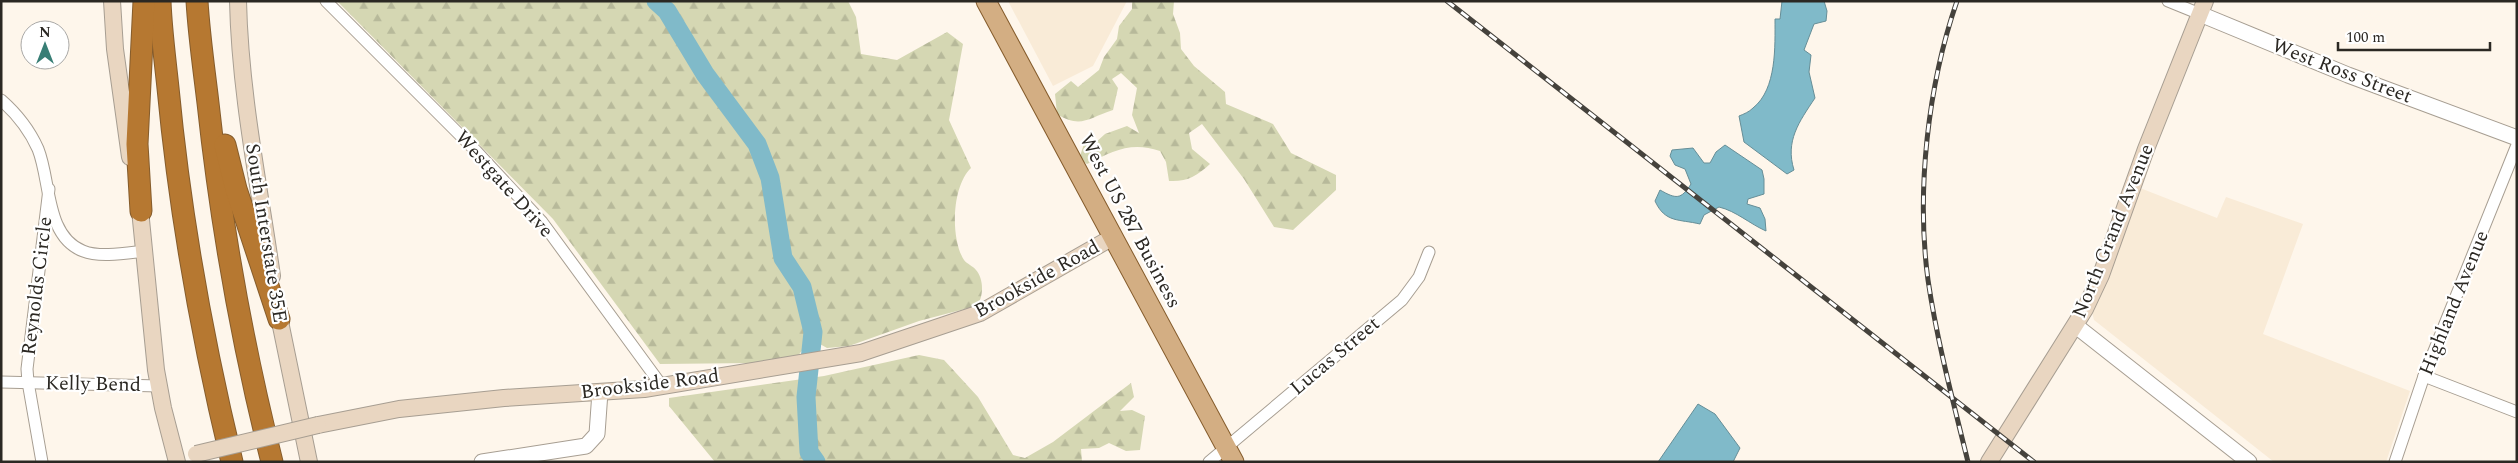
<svg xmlns="http://www.w3.org/2000/svg" width="2518" height="463" font-family="Spectral,serif">
<style>
.built{fill:#f9ebd7}
.forest{fill:url(#forest-firs)}
.water{fill:#80bac9;stroke:#668e97}
.lines{fill:none;stroke-linecap:round;stroke-linejoin:round}
.river{stroke:#80bac9;stroke-width:19}
.minor-casing{stroke:#a79e92;stroke-width:13}
.tertiary-casing{stroke:#a79e92;stroke-width:17}
.secondary-casing{stroke:#a79e92;stroke-width:18}
.primary-casing{stroke:#855c2c;stroke-width:21}
.motorway-casing{stroke:#855c2c;stroke-width:23}
.minor{stroke:#fff;stroke-width:11}
.tertiary{stroke:#fff;stroke-width:15}
.secondary{stroke:#e9d6c1;stroke-width:16}
.primary{stroke:#d3ae83;stroke-width:19}
.motorway{stroke:#b67831;stroke-width:21}
.rail-casing{stroke:#45423c;stroke-width:5}
.rail{stroke:#fff;stroke-width:3;stroke-dasharray:9;stroke-linecap:butt}
.secondary-bridge-casing{stroke:#a79e92;stroke-width:18;stroke-linecap:butt}
.secondary-bridge{stroke:#e9d6c1;stroke-width:16}
.labels{text-anchor:middle;dominant-baseline:central;stroke-width:4.5;stroke-linejoin:round;paint-order:stroke}
.street-label{font-size:20px;fill:#2b2823;stroke:#fff}
</style>
<defs>
<pattern id="forest-firs" width="22" height="20" patternUnits="userSpaceOnUse" patternTransform="scale(1.25)"><rect width="22" height="20" fill="#d5d7b3"/><path d="M5 1l3.5 6h-7zM16 11l3.5 6h-7z" fill="#b7b99a"/></pattern>
</defs>
<rect width="100%" height="100%" fill="#fef6eb"/>
<g class="built">
<polygon points="1008,1 1127,1 1093,66 1053,86"/>
<polygon points="2140,188 2217,218 2226,197 2303,224 2263,334 2410,391 2386,462 2274,462 2094,320 2092,312"/>
</g>
<g class="forest">
<path d="M337,1H848L856,17L861,54L897,60L947,32L963,44L949,120L971,168C952,186 950,238 964,260C967,264 973,266 976,270C984,279 984,298 976,306L919,321L849,346L827,348L811,339L797,357L754,363L660,364L553,219Z"/>
<path d="M1132,1H1174L1173,14L1180,33L1181,49L1194,66L1225,92L1226,104L1273,124L1291,153L1336,175V190L1293,230L1274,227L1244,179L1202,124L1189,133L1192,149L1210,164C1197,176 1187,182 1169,181L1166,162L1160,151C1131,141 1113,151 1087,164L1079,159L1084,144H1094L1105,134L1127,126L1139,133L1132,115L1137,88L1121,73L1112,79L1118,88L1113,110C1088,118 1081,129 1057,114L1055,94L1071,81L1078,87L1099,70L1104,57L1117,39L1119,26L1132,9Z"/>
<polygon points="919,355 944,360 978,397 1013,455 1025,458 1053,442 1131,383 1134,397 1120,411 1132,410 1145,416 1140,450 1126,451 1109,443 1099,448 1081,449 1082,462 715,462 669,406 669,398 824,376"/>
</g>
<g class="water">
<path d="M1782,1H1824L1827,11L1826,21L1814,24L1804,50L1811,55L1809,72L1815,98C1799,122 1785,141 1794,170L1787,174L1744,142L1739,116C1744,114 1749,112 1753,108C1777,89 1775,46 1775,19H1780Z"/>
<path d="M1725,145L1762,170L1764,179V194L1748,199L1747,204L1760,208L1765,219L1766,231C1750,224 1736,211 1719,207L1704,215L1700,224C1679,219 1665,223 1655,201L1660,190C1676,199 1681,200 1691,184L1685,169L1675,165L1670,156L1672,150L1693,148L1704,163H1710L1716,152Z"/>
<polygon points="1698,404 1715,414 1740,448 1733,462 1658,462"/>
</g>
<g class="lines">
<polyline class="river" points="656,1 667,11 705,74 757,144 770,178 783,258 802,287 813,332 806,397 809,452 816,462"/>
<defs>
<g id="minor">
<polyline points="326,1 476,151 542,222 662,386"/>
<polyline points="2168,1 2200,14"/>
<path d="M1,100C17,114 29,129 38,149C51,181 45,236 83,251C100,258 127,253 145,251"/>
<polyline points="2424,376 2517,412"/>
<polyline points="1,382 159,386"/>
<polyline points="42,462 28,382 27,369 49,189"/>
<polyline points="1209,462 1402,300 1419,277 1429,252"/>
<polyline points="2395,462 2424,376 2517,145"/>
</g>
<g id="tertiary">
<polyline points="2200,14 2348,75 2517,138"/>
<polyline points="2076,326 2249,462"/>
<polyline points="482,462 586,446 597,434 600,392"/>
</g>
<g id="secondary">
<polyline points="112,1 115,49 130,157"/>
<path d="M238,1C240,93 259,185 272,276"/>
<polyline points="139,200 156,370 163,408 177,462"/>
<polyline points="277,307 309,462"/>
<polyline points="318,425 399,409 504,398 644,389 861,353 980,313 1113,237"/>
<polyline points="1989,462 2085,309 2101,275 2146,149 2205,1"/>
</g>
<polyline id="primary" points="986,1 1234,462"/>
<g id="motorway">
<path d="M160,1C161,30 165,59 168,88C180,215 202,338 232,462"/>
<path d="M197,1C199,35 204,69 208,103C221,224 242,343 272,462"/>
<polyline points="225,145 236,189 279,319"/>
<polyline points="141,211 137,144 144,1"/>
</g>
</defs>
<use href="#minor" class="minor-casing"/>
<use href="#tertiary" class="tertiary-casing"/>
<use href="#secondary" class="secondary-casing"/>
<use href="#primary" class="primary-casing"/>
<use href="#motorway" class="motorway-casing"/>
<use href="#minor" class="minor"/>
<use href="#tertiary" class="tertiary"/>
<use href="#secondary" class="secondary"/>
<use href="#primary" class="primary"/>
<use href="#motorway" class="motorway"/>
<defs>
<g id="rail">
<polyline points="1447,1 2034,462"/>
<path d="M1957,1C1928,85 1916,191 1928,280C1937,341 1953,401 1968,462"/>
</g>
</defs>
<use href="#rail" class="rail-casing"/>
<use href="#rail" class="rail"/>
<defs>
<polyline id="secondary-bridge" points="196,454 318,425"/>
</defs>
<use href="#secondary-bridge" class="secondary-bridge-casing"/>
<use href="#secondary-bridge" class="secondary-bridge"/>
</g>
<g class="labels">
<g class="street-label">
<text transform="translate(2342 71) rotate(21)">West Ross Street</text>
<text transform="translate(504 184) rotate(48)">Westgate Drive</text>
<text transform="translate(1130 221) rotate(62)">West US 287 Business</text>
<text transform="translate(2113 231) rotate(-68)">North Grand Avenue</text>
<text transform="translate(266 233) rotate(81)">South Interstate 35E</text>
<text transform="translate(1037 279) rotate(-29)">Brookside Road</text>
<text transform="translate(37 286) rotate(-83)">Reynolds Circle</text>
<text transform="translate(2454 303) rotate(-68)">Highland Avenue</text>
<text transform="translate(1335 356) rotate(-40)">Lucas Street</text>
<text transform="translate(93 384) rotate(1)">Kelly Bend</text>
<text transform="translate(650 384) rotate(-7)">Brookside Road</text>
</g>
</g>
<rect width="2518" height="463" fill="none" stroke="#2b2823" stroke-width="5"/>
<g transform="translate(45 45)"><circle r="24" fill="#ffffff" stroke="#aaa9a7"/>
<path d="M0-4L9 19L0 12L-9 19Z" fill="#387e75"/>
<text y="-8" font-size="14" font-weight="bold" text-anchor="middle" fill="#2b2823">N</text>
</g>
<path d="M2338 42v8h152v-8" fill="none" stroke="#2b2823" stroke-width="2.5"/>
<text x="2346" y="42" font-size="15" fill="#2b2823" stroke="#ffffff" stroke-width="4" paint-order="stroke">100 m</text>
</svg>
